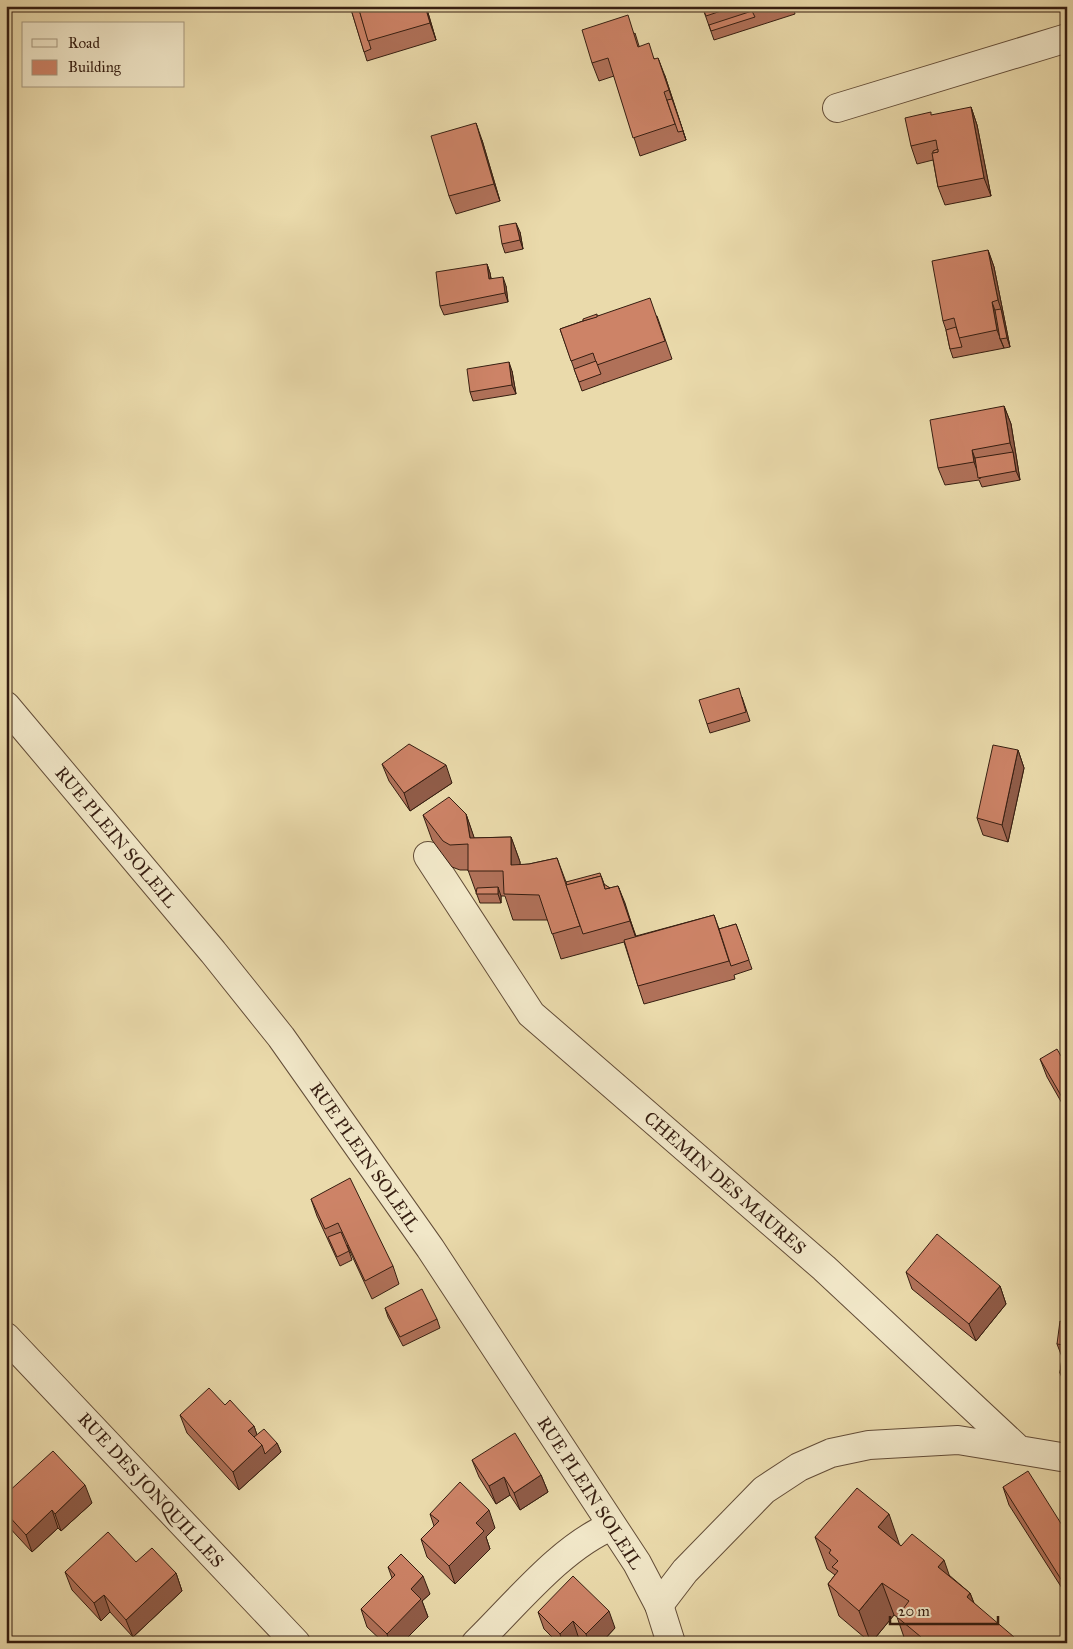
<svg xmlns="http://www.w3.org/2000/svg" width="1073" height="1649" font-family="'IM FELL Great Primer',serif">
<style>
.lines{fill:none;stroke-linecap:round;stroke-linejoin:round}
.street-casing{stroke:#634d38;stroke-width:30}
.street{stroke:#f1e7c8;stroke-width:28}
.wall{fill:#b07159;stroke:#361e11}
.shaded-wall{fill:#905c48;stroke:#361e11}
.building{fill:#cd8367;stroke:#361e11}
.labels{text-anchor:middle;dominant-baseline:central;stroke-width:4.5;stroke-linejoin:round;paint-order:stroke}
.street-label{font-size:18px;fill:#361e11;stroke:#f1e7c8}
</style>
<rect width="100%" height="100%" fill="#eadaab"/>
<filter id="stains"><feTurbulence type="fractalNoise" baseFrequency=".004" numOctaves="4"/><feColorMatrix values="0 0 0 0 .2 0 0 0 0 .09 0 0 0 0 .02 0 0 0 .5 -.17"/></filter>
<radialGradient id="worn" r=".72"><stop offset=".6" stop-color="#630" stop-opacity="0"/><stop offset="1" stop-color="#630" stop-opacity=".3"/></radialGradient>
<g class="lines">
<defs>
<g id="street">
<polyline points="837,108 1067,38"/>
<polyline points="6,706 213,952 281,1037 430,1248 637,1563 659,1605 671,1643"/>
<polyline points="428,856 531,1014 824,1268 1019,1450 1067,1458"/>
<polyline points="6,1337 296,1643"/>
<polyline points="659,1605 685,1571 764,1490 799,1467 831,1453 869,1445 958,1440 1019,1450"/>
<path d="M476,1643C515,1605 562,1546 612,1526"/>
</g>
</defs>
<use href="#street" class="street-casing"/>
<use href="#street" class="street"/>
</g>
<g class="wall">
<polygon points="350,6 426,6 436,40 367,61"/>
<polygon points="702,6 793,6 795,14 714,40"/>
<polygon points="635,33 639,46 655,59 665,76 686,140 640,156 614,76 599,81 592,63"/>
<polygon points="971,107 977,125 991,196 945,205 938,187 933,160 917,164 911,146"/>
<polygon points="482,140 500,201 456,214 449,196"/>
<polygon points="520,232 523,249 505,253 502,244"/>
<polygon points="988,250 994,267 1010,347 953,358 950,349 946,330 943,321"/>
<polygon points="487,264 490,273 491,278 506,286 508,302 444,315 440,306"/>
<polygon points="597,316 657,316 672,359 604,383 604,382 604,383 582,391 560,329"/>
<polygon points="512,371 516,394 473,401 470,392"/>
<polygon points="1004,406 1011,424 1020,480 982,487 979,480 945,485 938,468"/>
<polygon points="742,697 750,721 710,733 707,724"/>
<polygon points="1018,750 1024,768 1008,842 983,835 977,818"/>
<polygon points="382,764 452,783 410,811 389,781"/>
<polygon points="466,814 474,838 511,837 520,862 520,865 529,864 557,858 566,882 604,885 610,888 618,886 636,936 714,915 719,929 736,924 752,969 734,975 735,979 644,1004 638,986 624,942 561,959 548,920 513,920 505,896 501,896 501,903 480,903 468,870 460,870 452,867 432,840 423,815"/>
<polygon points="1067,876 1067,939 1063,928"/>
<polygon points="1067,1053 1067,1112 1047,1077 1040,1059 1061,1056"/>
<polygon points="311,1199 393,1266 399,1284 372,1299 347,1245 352,1260 340,1266 317,1216"/>
<polygon points="906,1272 1000,1286 1006,1304 976,1341 912,1289"/>
<polygon points="385,1308 437,1319 440,1328 403,1346 388,1317"/>
<polygon points="1067,1324 1067,1390 1060,1373 1062,1357 1057,1344"/>
<polygon points="225,1405 254,1426 257,1435 277,1443 281,1452 239,1490 187,1433 180,1415"/>
<polygon points="472,1460 541,1475 548,1492 520,1510 510,1495 496,1504 479,1477"/>
<polygon points="1003,1487 1067,1533 1067,1596 1009,1505"/>
<polygon points="6,1494 92,1503 61,1531 58,1528 32,1552 6,1524"/>
<polygon points="430,1514 495,1528 486,1537 490,1549 455,1584 427,1557 421,1539 434,1526"/>
<polygon points="815,1537 900,1545 949,1575 970,1593 974,1603 1016,1643 906,1643 897,1617 894,1615 871,1643 839,1616 828,1584 835,1575 827,1569"/>
<polygon points="136,1562 176,1573 182,1591 133,1637 110,1612 101,1621 72,1590 65,1572"/>
<polygon points="388,1567 430,1594 422,1601 428,1617 402,1643 384,1643 367,1627 361,1609 392,1578"/>
<polygon points="538,1612 615,1628 601,1643 583,1643 579,1639 575,1643 558,1643 544,1629"/>
</g>
<g class="shaded-wall">
<polygon points="425,6 426,6 436,40 430,23"/>
<polygon points="658,58 665,76 686,140 669,90"/>
<polygon points="971,107 977,125 991,196 984,178"/>
<polygon points="476,123 482,140 500,201 494,184"/>
<polygon points="516,223 520,232 523,249 520,240"/>
<polygon points="988,250 994,267 1010,347 1007,338 1001,309 998,300"/>
<polygon points="487,264 490,273 492,288 489,279"/>
<polygon points="503,277 506,286 508,302 505,293"/>
<polygon points="992,302 998,319 1000,339 1004,348 997,330"/>
<polygon points="509,362 512,371 516,394 512,385"/>
<polygon points="1004,406 1011,424 1020,480 1016,471 1013,452 1010,443"/>
<polygon points="972,450 978,467 980,479 974,462"/>
<polygon points="1018,750 1024,768 1008,842 1002,825"/>
<polygon points="446,765 452,783 410,811 404,793"/>
<polygon points="466,814 475,840 470,838"/>
<polygon points="511,837 520,862 520,890 511,865"/>
<polygon points="618,886 625,903 636,938 630,921"/>
<polygon points="498,887 501,896 501,903 498,894"/>
<polygon points="1000,1286 1006,1304 976,1341 969,1324"/>
<polygon points="254,1426 260,1444 248,1431"/>
<polygon points="277,1443 281,1452 239,1490 233,1472 262,1445"/>
<polygon points="541,1475 548,1492 520,1510 514,1493"/>
<polygon points="504,1477 510,1495 496,1504 489,1486"/>
<polygon points="85,1485 92,1503 61,1531 55,1514"/>
<polygon points="52,1510 58,1528 32,1552 26,1535"/>
<polygon points="489,1510 495,1528 486,1537 490,1549 455,1584 449,1566 476,1523"/>
<polygon points="889,1514 900,1546 878,1527"/>
<polygon points="944,1560 955,1592 938,1567"/>
<polygon points="176,1573 182,1591 133,1637 126,1620"/>
<polygon points="423,1576 430,1594 422,1601 428,1617 402,1643 390,1643 387,1634 411,1589"/>
<polygon points="1067,1582 1067,1592 1064,1584"/>
<polygon points="882,1583 894,1615 871,1643 859,1611"/>
<polygon points="970,1593 982,1625 967,1597"/>
<polygon points="104,1595 110,1612 101,1621 94,1603"/>
<polygon points="609,1611 615,1628 601,1643 589,1643 586,1634"/>
<polygon points="573,1621 579,1639 575,1643 563,1643 560,1634"/>
<polygon points="1014,1637 1016,1643 1009,1643"/>
</g>
<g class="building">
<polygon points="350,6 358,6 371,49 364,52"/>
<polygon points="358,6 425,6 430,23 368,41"/>
<polygon points="702,6 736,6 706,16"/>
<polygon points="751,6 758,6 752,9"/>
<polygon points="752,11 755,17 711,31 709,25"/>
<polygon points="628,15 638,47 649,43 654,59 658,58 669,90 664,92 675,124 633,138 608,58 592,63 582,30"/>
<polygon points="672,99 683,131 678,132 667,100"/>
<polygon points="971,107 984,178 938,187 932,153 938,152 936,140 911,146 905,118 931,112 931,115"/>
<polygon points="476,123 494,184 449,196 431,136"/>
<polygon points="938,149 938,152 933,153 933,151"/>
<polygon points="516,223 520,240 502,244 499,226"/>
<polygon points="988,250 998,300 992,302 997,330 959,338 954,318 943,321 932,261"/>
<polygon points="487,264 489,279 503,277 505,293 440,306 436,272"/>
<polygon points="650,298 665,341 597,365 593,353 571,361 560,329"/>
<polygon points="1001,309 1007,338 1000,339 995,310"/>
<polygon points="597,314 597,317 583,321 583,319"/>
<polygon points="956,327 962,347 950,349 946,330"/>
<polygon points="596,361 601,374 579,382 574,369"/>
<polygon points="509,362 512,385 470,392 467,369"/>
<polygon points="1004,406 1010,443 972,450 974,462 938,468 930,420"/>
<polygon points="1013,452 1016,471 978,478 975,458"/>
<polygon points="739,688 746,712 707,724 699,700"/>
<polygon points="409,744 446,765 404,793 382,764"/>
<polygon points="993,745 1018,750 1002,825 977,818"/>
<polygon points="449,797 466,814 470,838 511,837 511,865 529,864 557,858 580,926 552,934 539,895 504,894 503,871 468,871 468,844 450,845 443,841 423,815"/>
<polygon points="600,873 604,884 601,876 567,885 566,882"/>
<polygon points="601,876 605,889 618,886 630,921 583,934 566,885"/>
<polygon points="1067,876 1067,928 1063,928"/>
<polygon points="604,884 610,888 605,889"/>
<polygon points="498,887 498,894 476,894 477,888"/>
<polygon points="714,915 729,961 638,986 624,940"/>
<polygon points="736,924 749,960 731,966 719,929"/>
<polygon points="1057,1049 1061,1056 1067,1053 1067,1106 1040,1059"/>
<polygon points="350,1178 393,1266 365,1281 338,1223 325,1229 311,1199"/>
<polygon points="341,1232 349,1251 337,1257 328,1237"/>
<polygon points="937,1234 1000,1286 969,1324 906,1272"/>
<polygon points="422,1289 437,1319 400,1337 385,1308"/>
<polygon points="1060,1321 1067,1324 1067,1374 1060,1373 1064,1345 1057,1344"/>
<polygon points="209,1388 225,1405 230,1400 254,1426 248,1431 262,1445 233,1472 180,1415"/>
<polygon points="264,1429 277,1443 265,1454 262,1445 254,1437"/>
<polygon points="515,1433 541,1475 514,1493 504,1477 489,1486 472,1460"/>
<polygon points="53,1451 85,1485 55,1514 52,1510 26,1535 6,1513 6,1494"/>
<polygon points="1028,1471 1067,1533 1067,1582 1064,1584 1003,1487"/>
<polygon points="460,1482 489,1510 476,1523 484,1531 449,1566 421,1539 439,1521 430,1514"/>
<polygon points="857,1488 889,1514 878,1527 901,1546 912,1534 944,1560 938,1567 970,1593 967,1597 1014,1637 1009,1643 916,1643 921,1637 897,1617 909,1601 882,1583 859,1611 828,1584 838,1571 832,1567 838,1561 829,1553 831,1550 815,1537"/>
<polygon points="108,1532 136,1562 152,1548 176,1573 126,1620 104,1595 94,1603 65,1572"/>
<polygon points="401,1554 423,1576 411,1589 421,1599 387,1634 361,1609 395,1575 388,1567"/>
<polygon points="573,1576 609,1611 586,1634 573,1621 560,1634 538,1612"/>
</g>
<g class="labels">
<g class="street-label">
<text transform="translate(116 837) rotate(50)">RUE PLEIN SOLEIL</text>
<text transform="translate(365 1157) rotate(55)">RUE PLEIN SOLEIL</text>
<text transform="translate(725 1183) rotate(41)">CHEMIN DES MAURES</text>
<text transform="translate(151 1490) rotate(47)">RUE DES JONQUILLES</text>
<text transform="translate(590 1493) rotate(57)">RUE PLEIN SOLEIL</text>
</g>
</g>
<rect width="1073" height="1649" fill="none" stroke="#eadaab" stroke-width="25"/>
<rect x="8" y="8" width="1058" height="1634" fill="none" stroke="#361e11" stroke-width="2.5"/>
<rect x="12" y="12" width="1048" height="1624" fill="none" stroke="#361e11"/>
<rect x="22" y="22" width="162" height="65" fill="#f1e7c8" stroke="#a6977f"/>
<rect x="32" y="39" width="25" height="8" fill="#f1e7c8" stroke="#a6977f"/>
<text x="68" y="48" font-size="15" fill="#361e11">Road</text>
<rect x="32" y="60" width="25" height="15" fill="#cd8367" stroke="#a6977f"/>
<text x="68" y="72" font-size="15" fill="#361e11">Building</text>
<path d="M890 1616v8h108v-8" fill="none" stroke="#361e11" stroke-width="2.5"/>
<text x="898" y="1616" font-size="15" fill="#361e11" stroke="#f1e7c8" stroke-width="4" paint-order="stroke">20 m</text>
<rect width="100%" height="100%" filter="url(#stains)"/>
<rect width="100%" height="100%" fill="url(#worn)"/>
</svg>
